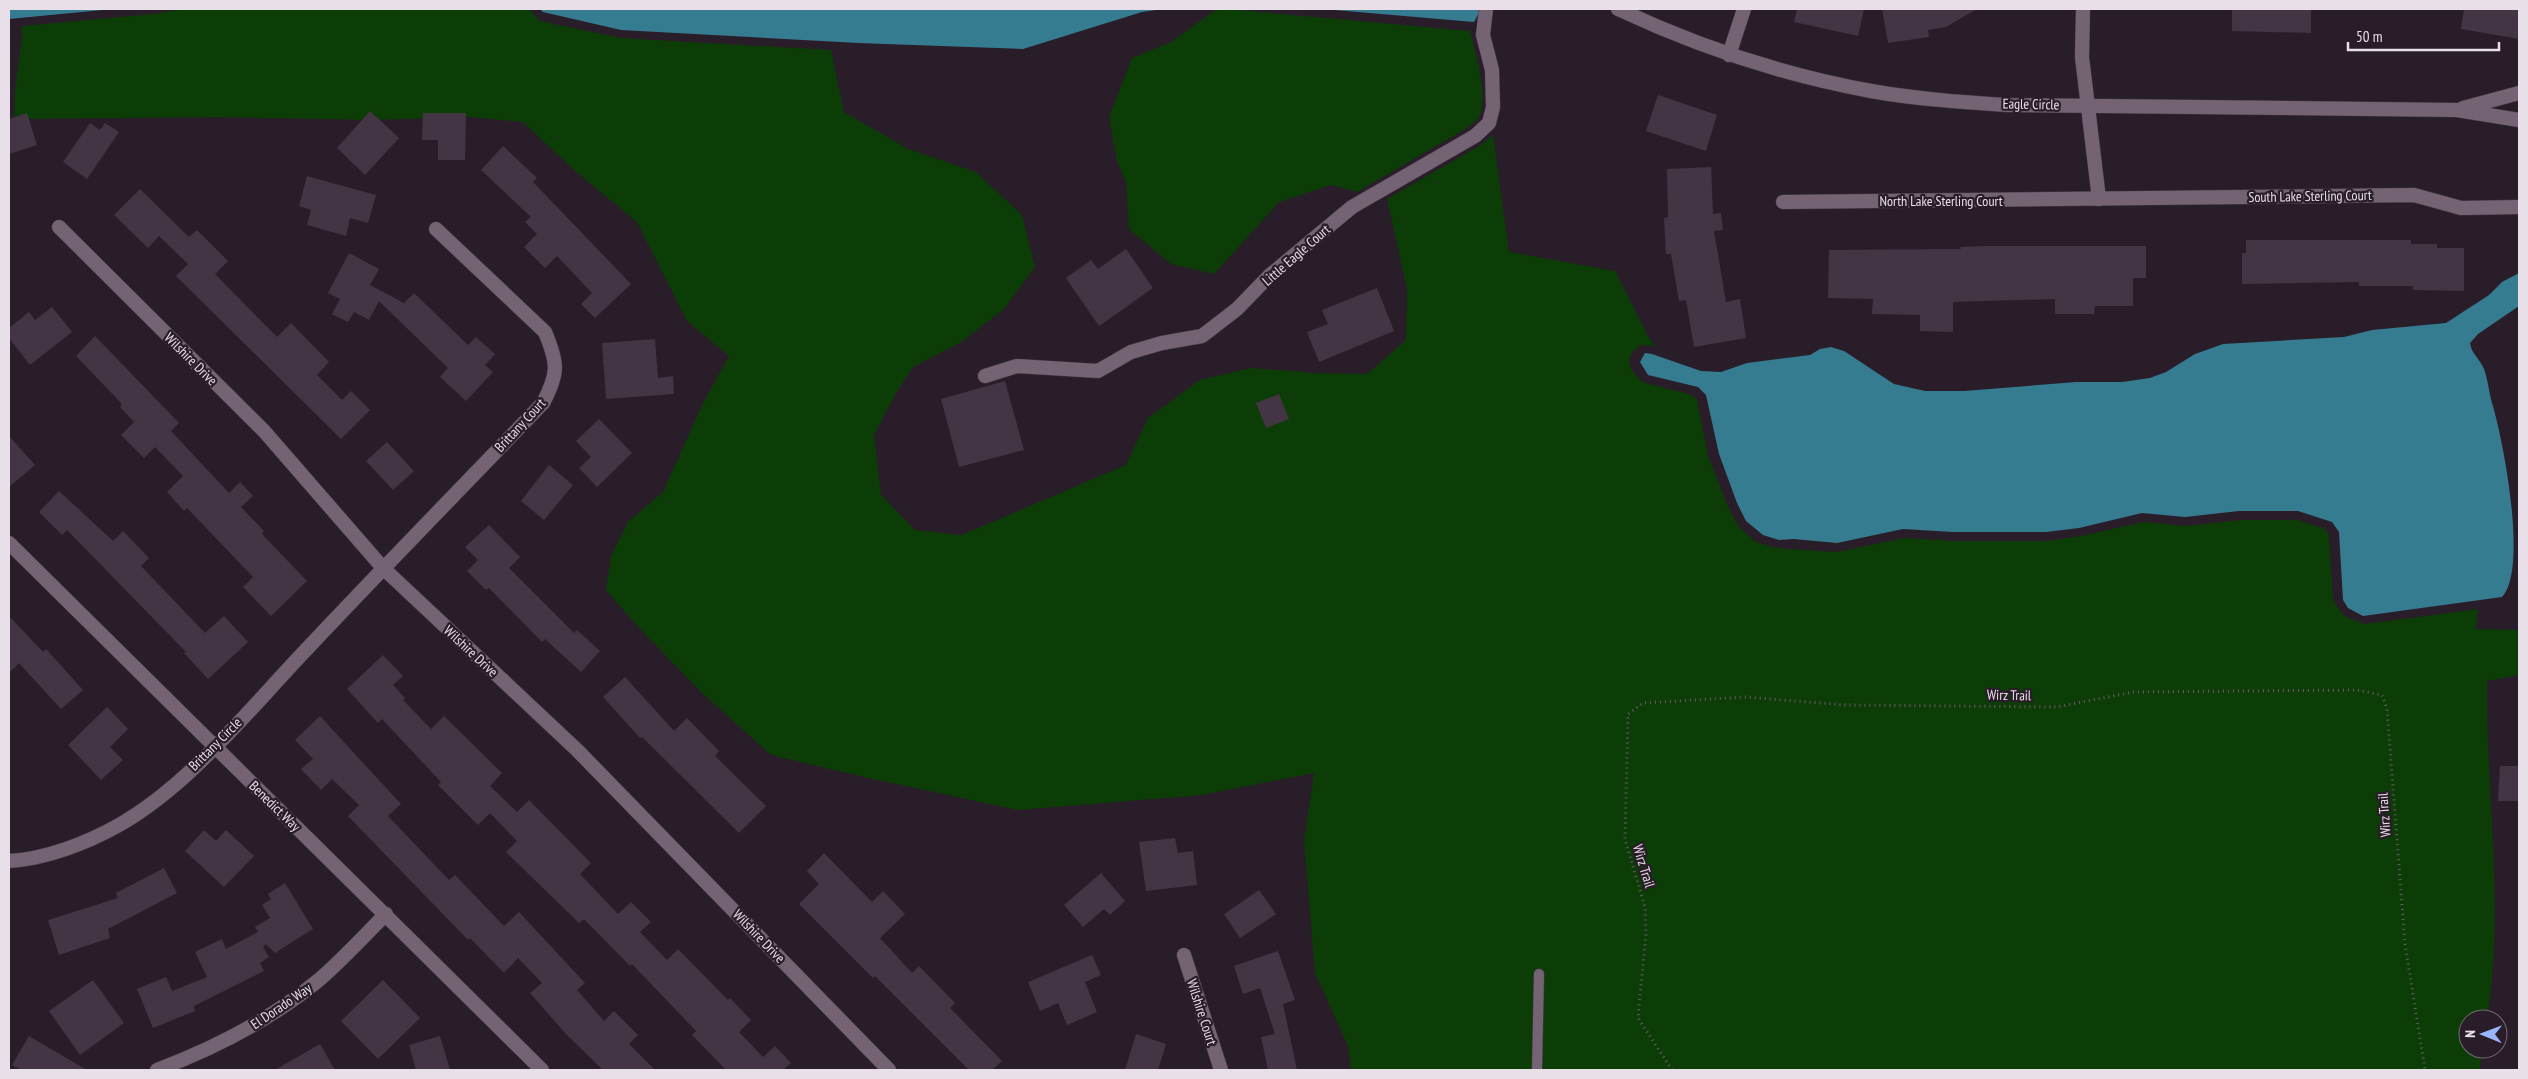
<svg xmlns="http://www.w3.org/2000/svg" width="2528" height="1079" font-family="'PT Sans Narrow',sans-serif">
<style>
.green{fill:#0c3d07}
.water{fill:#357c90}
.building{fill:#433543}
.lines{fill:none;stroke-linecap:round;stroke-linejoin:round}
.service-casing{stroke:#453b46;stroke-width:11}
.minor-casing{stroke:#453b46;stroke-width:15}
.tertiary-casing{stroke:#453b46;stroke-width:15}
.path{stroke:#685c68;stroke-width:3;stroke-dasharray:1 4;stroke-linecap:butt}
.service{stroke:#736373;stroke-width:10}
.minor{stroke:#736373;stroke-width:14}
.tertiary{stroke:#736373;stroke-width:14}
.labels{text-anchor:middle;dominant-baseline:central;stroke-width:4.5;stroke-linejoin:round;paint-order:stroke}
.street-label{font-size:14px;fill:#e8dfe8;stroke:#2a1d2a}
</style>
<rect width="100%" height="100%" fill="#2a1d2a"/>
<g class="green">
<path d="M183,9H529L540,21L621,38L831,50L844,112L908,149L976,172L1022,215L1035,267L1004,309L961,342L913,367L896,393L874,435L881,495L915,530L962,535L1126,465L1148,418L1200,380L1251,368L1315,373L1367,374L1406,340L1407,289L1387,199L1481,145L1493,135L1509,252L1615,271L1648,336L1655,346L1641,345L1632,352L1629,362L1632,370L1642,382L1692,395L1697,400L1708,456L1728,507L1739,527L1756,542L1776,548L1837,552L1904,538L1954,541H2046L2081,536L2143,522L2186,526L2240,520H2297L2325,529L2329,535L2333,601L2344,616L2365,624L2478,609L2476,629L2519,630V675L2487,681C2486,794 2505,907 2487,1019H2468V1049H2483L2479,1070H1351L1348,1046L1315,973L1304,840L1314,773L1202,795L1018,810L864,777L771,755L703,694L640,629L606,590L611,556L628,522L663,492L703,403L729,356L687,321L637,222L574,170L523,122L470,117L374,120L216,117L15,119C12,87 22,58 22,26L152,14Z"/>
<path d="M1227,9L1470,31C1475,51 1489,98 1479,117C1476,121 1470,125 1467,128L1357,192L1331,185L1279,202L1214,274L1171,264L1129,229L1126,182L1117,161L1109,117L1132,58L1171,42L1214,11Z"/>
</g>
<g class="water">
<polygon points="9,9 113,9 9,19"/>
<polygon points="540,9 1163,9 1142,12 1023,49 858,43 621,30 543,12"/>
<polygon points="1323,9 1481,9 1474,22"/>
<path d="M2519,273V306L2478,334L2470,343C2471,353 2480,359 2484,369C2488,380 2489,392 2492,403C2504,442 2528,570 2502,597L2363,616L2348,608L2343,600L2339,532L2332,522L2298,511H2239L2185,517L2142,513L2079,528L2046,532H1953L1903,529L1837,543L1794,539L1779,540L1763,535L1746,521L1737,503L1719,454L1706,395L1698,387L1648,375L1640,362L1645,353L1652,354L1701,371L1721,372L1747,363L1810,355L1820,349L1831,347L1844,351L1894,384L1925,391H1964L2076,382H2122L2150,378L2166,372L2195,354L2223,344L2344,337L2372,330L2446,323L2489,295L2502,282Z"/>
</g>
<g class="building">
<polygon points="1797,9 1864,9 1858,36 1794,22"/>
<polygon points="1882,9 1977,9 1946,27 1928,30 1929,37 1888,43"/>
<polygon points="2232,9 2311,9 2311,33 2232,31"/>
<polygon points="2464,9 2519,9 2519,39 2461,29"/>
<polygon points="1658,95 1717,115 1706,151 1646,131"/>
<polygon points="370,111 399,138 365,175 337,148"/>
<polygon points="27,113 37,145 9,154 9,119"/>
<polygon points="423,113 466,113 465,160 438,160 438,140 422,140"/>
<polygon points="90,123 100,130 105,123 119,132 87,179 63,162"/>
<polygon points="503,146 537,178 533,182 631,284 595,318 581,304 592,293 557,256 545,268 524,247 537,234 525,222 531,217 481,170"/>
<polygon points="1711,167 1713,214 1721,213 1723,230 1714,231 1726,302 1740,299 1746,338 1694,347 1686,300 1679,301 1671,254 1666,254 1664,218 1668,217 1667,169"/>
<polygon points="307,176 376,195 368,223 350,218 346,236 307,225 311,210 299,206"/>
<polygon points="140,189 189,237 197,230 228,261 215,274 277,337 291,323 329,362 317,375 342,400 351,391 370,410 341,439 176,276 188,264 159,236 148,248 114,215"/>
<polygon points="2246,240 2411,240 2411,244 2437,244 2437,248 2464,248 2464,291 2413,290 2413,286 2359,286 2359,282 2242,284 2242,253 2246,253"/>
<polygon points="1984,246 2146,246 2146,278 2133,278 2133,306 2095,306 2094,314 2055,314 2055,299 1953,302 1953,332 1920,331 1920,315 1872,314 1873,299 1828,298 1829,250 1961,249 1960,247"/>
<polygon points="1126,249 1153,288 1099,326 1066,278 1091,260 1098,269"/>
<polygon points="349,253 379,269 370,285 404,303 414,293 468,345 476,337 495,354 485,365 493,372 466,401 440,377 448,368 379,301 369,320 354,312 348,322 332,314 340,299 328,293"/>
<polygon points="1377,288 1394,331 1319,362 1307,332 1328,324 1322,310"/>
<polygon points="52,307 72,332 30,365 9,338 9,328 29,312 35,320"/>
<polygon points="95,336 179,423 171,431 229,493 240,482 253,496 241,507 264,531 262,534 307,581 271,616 243,587 253,577 187,508 184,511 167,492 183,476 155,447 144,458 121,435 134,422 120,407 122,404 76,356"/>
<polygon points="655,339 658,378 673,376 674,394 606,399 602,343"/>
<polygon points="1005,381 1024,450 959,467 941,399"/>
<polygon points="1279,394 1289,419 1266,428 1256,403"/>
<polygon points="599,419 632,453 597,487 579,468 591,457 576,441"/>
<polygon points="9,436 35,465 9,487"/>
<polygon points="387,442 414,471 393,490 366,461"/>
<polygon points="549,465 573,485 544,520 521,501"/>
<polygon points="59,491 113,541 123,531 149,558 141,566 205,633 224,616 248,642 208,679 184,653 186,652 67,530 62,535 39,512"/>
<polygon points="489,525 520,557 509,568 574,633 577,630 600,651 581,672 545,639 542,642 489,588 486,590 467,571 478,560 465,547"/>
<polygon points="9,616 43,652 46,649 83,690 61,709 19,663 9,673"/>
<polygon points="383,655 403,676 393,685 405,698 403,700 431,729 444,716 502,773 490,786 517,812 529,800 591,863 580,874 618,914 631,902 651,922 640,932 667,960 678,949 728,1000 730,998 751,1020 739,1032 763,1057 775,1046 791,1063 783,1070 726,1070 692,1035 696,1031 632,964 630,966 584,919 579,923 506,852 517,841 490,813 478,825 438,785 441,782 382,719 378,723 347,689"/>
<polygon points="625,677 674,731 687,718 719,751 715,756 766,806 739,833 642,737 640,738 603,697"/>
<polygon points="107,707 128,729 110,747 123,760 101,780 68,745"/>
<polygon points="320,716 401,804 388,816 449,880 455,875 504,926 519,912 585,983 577,990 604,1021 614,1011 638,1035 629,1044 655,1070 603,1070 566,1034 530,993 542,983 518,958 504,973 470,938 468,940 348,816 359,805 332,779 321,790 301,769 313,759 295,740"/>
<polygon points="2500,766 2519,766 2519,801 2498,801"/>
<polygon points="204,830 216,841 226,830 254,856 224,887 185,851"/>
<polygon points="1175,838 1178,853 1193,851 1197,885 1146,891 1139,842"/>
<polygon points="824,853 872,902 883,891 905,914 880,938 912,973 919,966 955,1003 950,1008 1002,1061 992,1070 969,1070 875,976 873,978 799,904 819,884 807,871"/>
<polygon points="164,868 177,893 108,929 110,938 59,955 48,920 118,898 116,893"/>
<polygon points="1101,873 1125,901 1110,915 1104,909 1083,927 1064,905"/>
<polygon points="285,883 313,929 275,953 266,944 263,947 269,957 260,963 264,971 194,1006 195,1011 153,1028 137,989 166,977 172,991 207,977 195,952 222,939 226,949 258,932 255,927 270,918 262,905 271,899 268,894"/>
<polygon points="1259,890 1276,914 1240,938 1224,914"/>
<polygon points="1278,951 1295,1000 1283,1004 1297,1070 1268,1070 1261,1037 1275,1034 1260,988 1243,994 1234,966"/>
<polygon points="1092,955 1101,975 1085,982 1097,1012 1067,1025 1058,1003 1040,1011 1028,982"/>
<polygon points="93,980 124,1023 80,1055 49,1011"/>
<polygon points="383,980 420,1018 378,1059 341,1021"/>
<polygon points="1136,1034 1166,1044 1158,1070 1125,1070"/>
<polygon points="29,1036 87,1070 21,1070 12,1065"/>
<polygon points="440,1036 450,1070 416,1070 409,1045"/>
<polygon points="320,1044 335,1070 275,1070"/>
</g>
<g class="lines">
<defs>
<polyline id="service" points="1537,1070 1539,974"/>
<g id="minor">
<polyline points="2083,9 2082,57 2099,199"/>
<polyline points="1729,55 1744,9"/>
<polyline points="1783,202 2414,195 2461,208 2519,207"/>
<polyline points="59,227 264,431 383,568 577,750 889,1070"/>
<polyline points="985,376 1017,366 1098,371 1131,352 1162,343 1202,336 1237,309 1269,276 1352,207 1475,136 1489,123 1493,107 1492,70 1483,35 1486,9"/>
<polyline points="9,543 542,1070"/>
<path d="M9,861C46,859 87,843 119,825C188,786 249,710 303,653C382,569 463,486 543,403C559,373 558,363 545,332L436,229"/>
<polyline points="1184,955 1221,1070"/>
<path d="M157,1070C215,1048 272,1019 320,979C343,959 364,936 386,914"/>
</g>
<g id="tertiary">
<path d="M1618,9C1699,47 1783,75 1871,91C1916,99 1961,102 2007,105L2457,110L2519,120"/>
<polyline points="2463,108 2519,93"/>
</g>
</defs>
<use href="#service" class="service-casing"/>
<use href="#minor" class="minor-casing"/>
<use href="#tertiary" class="tertiary-casing"/>
<polyline class="path" points="1672,1070 1638,1018 1646,934 1645,907 1625,840 1628,714 1643,703 1746,697 1845,705 2057,707 2133,692 2357,690 2382,695 2387,709 2405,944 2425,1070"/>
<use href="#service" class="service"/>
<use href="#minor" class="minor"/>
<use href="#tertiary" class="tertiary"/>
</g>
<g class="labels">
<g class="street-label">
<text transform="translate(2031 104) rotate(1)">Eagle Circle</text>
<text transform="translate(2310 196) rotate(-1)">South Lake Sterling Court</text>
<text x="1941" y="201">North Lake Sterling Court</text>
<text transform="translate(1296 255) rotate(-41)">Little Eagle Court</text>
<text transform="translate(191 359) rotate(45)">Wilshire Drive</text>
<text transform="translate(520 425) rotate(-47)">Brittany Court</text>
<text transform="translate(471 651) rotate(43)">Wilshire Drive</text>
<text transform="translate(2009 695) rotate(1)">Wirz Trail</text>
<text transform="translate(215 744) rotate(-45)">Brittany Circle</text>
<text transform="translate(275 806) rotate(44)">Benedict Way</text>
<text transform="translate(2384 815) rotate(-94)">Wirz Trail</text>
<text transform="translate(1644 866) rotate(73)">Wirz Trail</text>
<text transform="translate(759 936) rotate(46)">Wilshire Drive</text>
<text transform="translate(281 1006) rotate(-34)">El Dorado Way</text>
<text transform="translate(1202 1012) rotate(72)">Wilshire Court</text>
</g>
</g>
<rect width="2528" height="1079" fill="none" stroke="#e8dfe8" stroke-width="20"/>
<g transform="translate(2483 1034) rotate(271)"><circle r="24" fill="#2a1d2a" stroke="#766b76"/>
<path d="M0-4L9 19L0 12L-9 19Z" fill="#9bb5fd"/>
<text y="-8" font-size="14" font-weight="bold" text-anchor="middle" fill="#e8dfe8">N</text>
</g>
<path d="M2348 42v8h151v-8" fill="none" stroke="#e8dfe8" stroke-width="2.5"/>
<text x="2356" y="42" font-size="15" fill="#e8dfe8" stroke="#2a1d2a" stroke-width="4" paint-order="stroke">50 m</text>
</svg>
